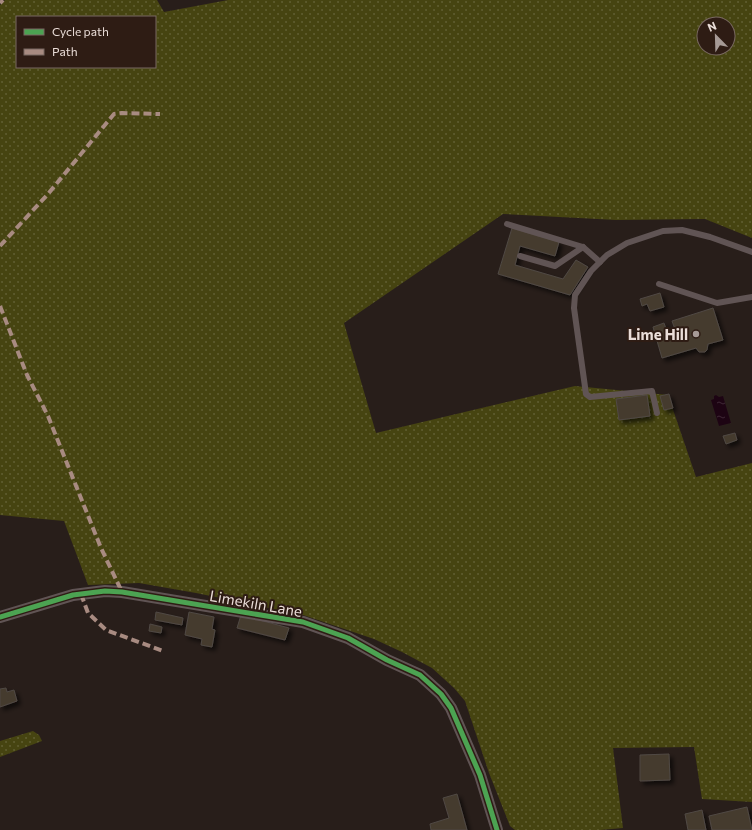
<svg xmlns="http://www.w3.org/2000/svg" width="752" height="830" font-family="Commissioner,sans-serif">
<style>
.grass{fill:url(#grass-dots);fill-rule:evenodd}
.water{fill:url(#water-ripples)}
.building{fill:#453b2e;stroke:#504944;filter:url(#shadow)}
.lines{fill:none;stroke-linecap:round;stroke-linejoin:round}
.service{stroke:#605454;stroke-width:6}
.minor{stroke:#605454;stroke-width:12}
.quiet{stroke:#a88b81;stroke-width:4;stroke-dasharray:8 4;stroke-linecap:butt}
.cycleway-casing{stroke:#2e1c14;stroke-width:8}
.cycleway{stroke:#4ca352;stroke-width:5}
.poi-dot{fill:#a69a96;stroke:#2e1c14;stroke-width:1.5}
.labels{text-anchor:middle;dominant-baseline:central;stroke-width:4;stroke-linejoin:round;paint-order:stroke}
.poi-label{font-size:15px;font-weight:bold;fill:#eaddd8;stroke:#2e1c14;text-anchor:end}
.street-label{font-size:15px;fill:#eaddd8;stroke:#2e1c14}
</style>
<defs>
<pattern id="grass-dots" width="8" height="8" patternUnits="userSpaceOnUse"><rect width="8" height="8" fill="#464411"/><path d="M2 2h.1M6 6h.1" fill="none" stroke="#615f33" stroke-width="1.8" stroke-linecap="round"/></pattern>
<pattern id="water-ripples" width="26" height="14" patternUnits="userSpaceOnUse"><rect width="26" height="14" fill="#1d0413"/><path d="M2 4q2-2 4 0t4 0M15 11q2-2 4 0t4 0" fill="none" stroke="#3e2835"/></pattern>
<filter id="shadow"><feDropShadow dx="3.5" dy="3.5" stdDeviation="2" flood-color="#0009"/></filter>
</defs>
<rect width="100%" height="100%" fill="#281e1a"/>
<g class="grass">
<path d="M5,0H157L164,12L228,0H752V238L705,219L616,220L503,214L344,323L376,433L575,386L668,395L696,477L752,463V802L702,799L694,747L613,748L623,828L600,830H515L510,826L489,773L465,701L454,688L432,668L402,652L374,639L303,615L196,593L139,583L88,585L64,521L0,515V5ZM17,17H155V67H17ZM704,24H728V48H704Z"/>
<polygon points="33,731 39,735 42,741 0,757 0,741"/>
</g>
<polygon class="water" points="716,395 719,397 723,396 731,423 719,426 711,400 714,399 714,396"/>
<g class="building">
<polygon points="512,228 559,242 555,256 520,246 515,265 563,279 576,260 588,267 570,295 498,274"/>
<polygon points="660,293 664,307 650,311 647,304 642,306 640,299"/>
<polygon points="713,308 723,340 708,344 707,350 705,352 699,352 696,348 662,358 653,327 664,323 668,335 676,332 672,321"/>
<polygon points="669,394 673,408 664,410 660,396"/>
<polygon points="647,395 650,416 619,420 616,399"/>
<polygon points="735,433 737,440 726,444 723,436"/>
<polygon points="156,612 183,618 182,625 155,620"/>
<polygon points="189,612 214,617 212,629 215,630 212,647 201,645 202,639 185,635"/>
<polygon points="241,615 289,628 285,640 237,628"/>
<polygon points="150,624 162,627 161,633 149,631"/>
<polygon points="6,688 7,692 14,690 17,701 0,707 0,689"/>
<polygon points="669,754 670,780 640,781 640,755"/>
<polygon points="457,794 467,830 431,830 430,824 449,818 443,798"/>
<polygon points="747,807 752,830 712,830 709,816"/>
<polygon points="702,810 706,830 688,830 685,814"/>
</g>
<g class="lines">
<g class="service">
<polyline points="507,224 583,247 600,262"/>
<polyline points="520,256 555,266 583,247"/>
<polyline points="659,284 717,303 752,297"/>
<polyline points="657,413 652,391 590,397 586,394 574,308 575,295 591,271 607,255 627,243 663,231 682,230 710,237 752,252"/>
</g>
<polyline class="minor" points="0,617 73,595 105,591 122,592 303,622 348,638 387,660 420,675 441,694 451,708 480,775 497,830"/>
<g class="quiet">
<polyline points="0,3 3,0"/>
<polyline points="0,246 48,194 114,114 122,113 160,114"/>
<polyline points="0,306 27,375 48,416 101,548 122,592"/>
<polyline points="81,594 88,613 106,630 163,651"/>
</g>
<defs>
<polyline id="cycleway" points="0,617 73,595 105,591 122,592 303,622 348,638 387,660 420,675 441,694 451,708 480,775 497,830"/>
</defs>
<use href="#cycleway" class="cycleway-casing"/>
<use href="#cycleway" class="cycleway"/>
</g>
<circle class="poi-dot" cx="696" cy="334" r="4"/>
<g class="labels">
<g class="poi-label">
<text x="688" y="334">Lime Hill</text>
</g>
<g class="street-label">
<text transform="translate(256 603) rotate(10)">Limekiln Lane</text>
</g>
</g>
<rect x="16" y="16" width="140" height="52" fill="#2e1c14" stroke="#796962"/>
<rect x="24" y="29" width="20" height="6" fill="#4ca352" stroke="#796962"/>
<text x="52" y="36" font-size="12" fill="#eaddd8">Cycle path</text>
<rect x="24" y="49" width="20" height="6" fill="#a88b81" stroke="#796962"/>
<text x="52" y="56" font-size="12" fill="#eaddd8">Path</text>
<g transform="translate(716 36) rotate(337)"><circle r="19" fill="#2e1c14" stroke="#796962"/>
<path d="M0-3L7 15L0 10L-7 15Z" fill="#a69a96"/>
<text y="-6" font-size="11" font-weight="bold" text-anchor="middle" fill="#eaddd8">N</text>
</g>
</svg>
